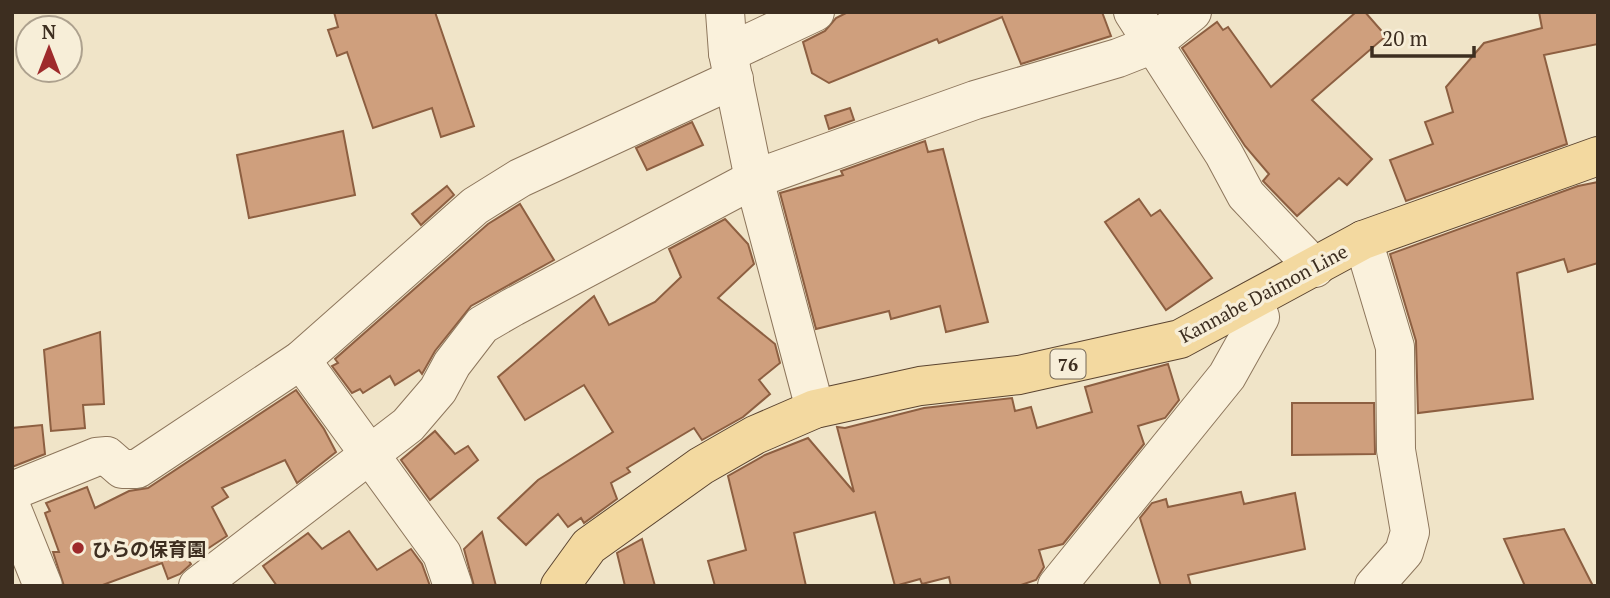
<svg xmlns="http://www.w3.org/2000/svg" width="1610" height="598" font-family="'PT Serif','Noto Sans JP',serif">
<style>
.building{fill:#cf9f7d;stroke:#8d5f41;stroke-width:2}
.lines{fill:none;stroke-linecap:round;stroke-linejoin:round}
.minor-casing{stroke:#8d765c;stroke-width:40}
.primary-casing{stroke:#5b4430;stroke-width:40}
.minor{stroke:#faf1dc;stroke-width:38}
.primary{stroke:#f3d9a0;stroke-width:38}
.poi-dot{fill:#9e2a2b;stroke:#f7eed8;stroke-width:2.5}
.labels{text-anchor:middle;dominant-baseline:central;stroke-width:7;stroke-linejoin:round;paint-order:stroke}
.shield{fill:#f7eed8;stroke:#756857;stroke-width:2}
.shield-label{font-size:18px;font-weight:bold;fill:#3d2e20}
.street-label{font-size:19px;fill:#3d2e20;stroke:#f7eed8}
.poi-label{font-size:19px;font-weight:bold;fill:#3d2e20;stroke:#f7eed8;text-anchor:start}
</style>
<rect width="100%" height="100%" fill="#f0e4c8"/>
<g class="building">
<polygon points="334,12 435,12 474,126 441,137 432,108 373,128 347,52 337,56 328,30 338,27"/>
<polygon points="848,12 1102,12 1111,36 1021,64 1002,17 939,43 937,39 829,83 812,73 803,42 825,31 836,18"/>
<polygon points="1356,12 1365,12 1386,36 1312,100 1372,159 1347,185 1339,178 1297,216 1263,181 1269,174 1245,146 1182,48 1217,22 1223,30 1228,27 1271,87"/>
<polygon points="1539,12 1598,12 1598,44 1544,55 1567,144 1406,201 1390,160 1433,144 1425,122 1453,112 1446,87 1484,43 1542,28"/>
<polygon points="850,108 854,120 829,129 825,116"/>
<polygon points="692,122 703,145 647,170 636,148"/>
<polygon points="343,131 355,195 249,218 237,155"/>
<polygon points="925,141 928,152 943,149 988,322 946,332 940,306 891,319 889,311 816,329 780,193 843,175 841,171"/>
<polygon points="1598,182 1598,263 1568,272 1564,259 1517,273 1533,399 1418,413 1416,341 1390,254 1578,186"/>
<polygon points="447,186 454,195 421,225 412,214"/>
<polygon points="1139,199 1151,216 1160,210 1212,278 1166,310 1105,222"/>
<polygon points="520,204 554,260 471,306 435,351 422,374 419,370 395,385 390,376 363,393 360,389 352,393 332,366 338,363 335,359 488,224"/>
<polygon points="725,219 748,244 754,264 718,298 775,344 780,363 759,380 770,394 743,417 702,440 694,428 627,468 630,472 611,483 617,499 584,523 581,518 568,527 558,514 526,545 498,518 538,480 613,432 584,385 525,420 498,377 594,296 609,325 655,302 681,277 669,249"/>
<polygon points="100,332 104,404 83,405 85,428 51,431 44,350"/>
<polygon points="1168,364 1179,400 1165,418 1138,426 1144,444 1063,544 1039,550 1044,567 1036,580 1018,586 951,586 949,577 922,584 920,579 895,586 875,512 794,533 806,586 715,586 708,561 746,550 728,476 765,455 808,438 854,492 837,427 845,428 924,408 1012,398 1015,411 1031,407 1037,428 1092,412 1085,387"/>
<polygon points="296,390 324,429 336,452 297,483 285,460 222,488 228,497 212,507 227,536 189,561 191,564 180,574 168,579 162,563 100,586 64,586 53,552 59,552 45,513 50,511 46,503 87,487 95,508 129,491 148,488"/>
<polygon points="1292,403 1374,403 1375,454 1292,455"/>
<polygon points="42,425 45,454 12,467 12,428"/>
<polygon points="435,431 455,454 468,446 478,460 430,500 401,460"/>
<polygon points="1241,492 1244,504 1295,493 1305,549 1188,575 1191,586 1161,586 1140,518 1152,503 1166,499 1168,507"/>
<polygon points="1564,529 1593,586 1525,586 1504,539"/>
<polygon points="349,531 377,570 411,549 422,564 430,586 277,586 263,566 308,533 322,549"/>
<polygon points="482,532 496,586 474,586 464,549"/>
<polygon points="642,539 655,586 625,586 617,553"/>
</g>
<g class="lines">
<defs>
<g id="minor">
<polyline points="725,12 728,53 754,179 815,409"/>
<polyline points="1133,12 1224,154 1246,195 1315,268"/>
<polyline points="728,53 815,12"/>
<polyline points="1363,240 1395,347 1396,450 1410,532 1404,552 1374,586"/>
<polyline points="301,360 442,554 453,586"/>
<polyline points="12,491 96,457 107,456 122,469 137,469 301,360 475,206 520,178 734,79"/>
<polyline points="12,509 43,586"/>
<polyline points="198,586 408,425 438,390 452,364 482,325 513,307 754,179 975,100 1118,58 1151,45 1192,12"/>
<polyline points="1057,586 1227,376 1260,317 1253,300"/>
</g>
<polyline id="primary" points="560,586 589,546 701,466 755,435 815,409 920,386 1019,375 1180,339 1363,240 1598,156"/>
</defs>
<use href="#minor" class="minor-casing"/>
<use href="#primary" class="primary-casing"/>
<use href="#minor" class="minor"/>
<use href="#primary" class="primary"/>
</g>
<circle class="poi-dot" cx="78" cy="548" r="7"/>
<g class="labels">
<rect class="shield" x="1050.5" y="349.5" width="35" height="29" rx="5"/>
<g class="shield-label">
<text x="1068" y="364">76</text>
</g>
<g class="street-label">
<text transform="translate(1263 293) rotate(-28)">Kannabe Daimon Line</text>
</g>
<g class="poi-label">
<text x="92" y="548">ひらの保育園</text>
</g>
</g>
<rect width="1610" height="598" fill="none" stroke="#3d2e20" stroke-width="28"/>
<g transform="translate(49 49)"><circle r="33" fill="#f7eed8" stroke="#ada18e" stroke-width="2"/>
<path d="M0-5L12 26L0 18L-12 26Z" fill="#9e2a2b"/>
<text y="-10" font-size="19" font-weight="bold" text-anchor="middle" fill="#3d2e20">N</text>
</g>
<path d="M1372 46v10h102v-10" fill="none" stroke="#3d2e20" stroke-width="3.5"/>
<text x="1382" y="46" font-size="21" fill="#3d2e20" stroke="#f7eed8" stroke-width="5" paint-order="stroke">20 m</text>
</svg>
